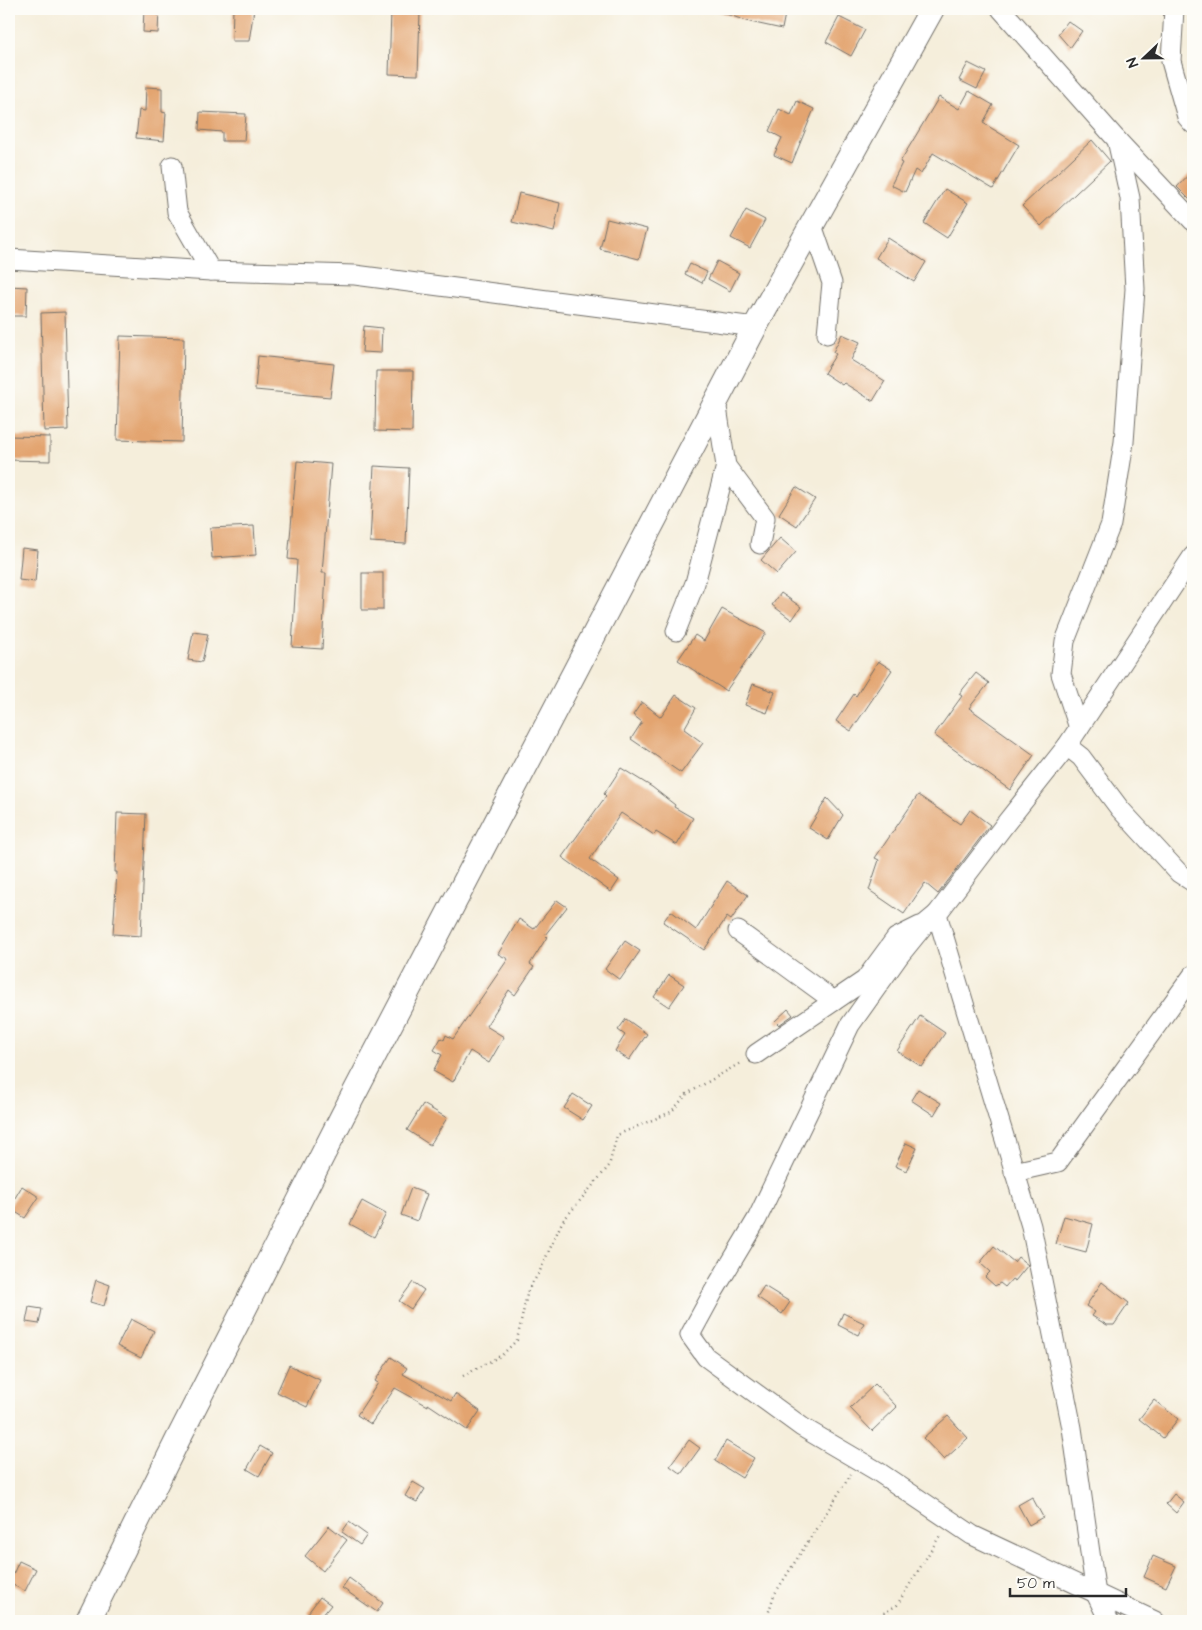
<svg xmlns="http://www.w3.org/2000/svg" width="1202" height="1630" font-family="'Architects Daughter',sans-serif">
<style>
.building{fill:#e3a46f}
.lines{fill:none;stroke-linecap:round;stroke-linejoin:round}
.minor-casing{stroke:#726f69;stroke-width:21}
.major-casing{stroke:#726f69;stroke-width:26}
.path{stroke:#726f69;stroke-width:2.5;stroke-dasharray:1 4;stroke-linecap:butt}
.minor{stroke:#fff;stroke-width:19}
.major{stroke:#fff;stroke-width:24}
</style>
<rect width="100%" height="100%" fill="#fdfcf7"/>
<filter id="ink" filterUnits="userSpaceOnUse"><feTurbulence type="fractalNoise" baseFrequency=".02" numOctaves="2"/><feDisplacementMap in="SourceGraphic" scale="10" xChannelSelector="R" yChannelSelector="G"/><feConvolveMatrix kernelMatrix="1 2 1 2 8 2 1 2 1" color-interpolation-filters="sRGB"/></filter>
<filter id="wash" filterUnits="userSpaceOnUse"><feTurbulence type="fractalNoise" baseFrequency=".0096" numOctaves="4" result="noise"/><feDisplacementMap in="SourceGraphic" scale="20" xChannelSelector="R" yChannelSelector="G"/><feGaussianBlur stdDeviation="1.12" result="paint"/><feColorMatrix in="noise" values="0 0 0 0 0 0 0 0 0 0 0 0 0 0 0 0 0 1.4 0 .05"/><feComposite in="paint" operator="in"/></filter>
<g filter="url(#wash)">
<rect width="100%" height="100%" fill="#f5eedb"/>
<g id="blocks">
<g class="building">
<polygon points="144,9 159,9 158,33 143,32"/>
<polygon points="233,9 254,9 249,41 232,41"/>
<polygon points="717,9 760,9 785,14 782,29 750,22 717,11"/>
<polygon points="391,11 420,12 418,75 389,74"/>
<polygon points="839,17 865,30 851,56 826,42"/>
<polygon points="1068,21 1082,31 1070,48 1058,34"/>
<polygon points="968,63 986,72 977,89 959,80"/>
<polygon points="146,87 162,88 162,112 166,113 164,141 136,138 139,110 145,111"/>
<polygon points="969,91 993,105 983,123 1019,145 993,189 933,153 921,174 915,170 905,192 891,185 902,163 900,162 939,97 959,109"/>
<polygon points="797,101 814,109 792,163 774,155 782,138 769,131 779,109 791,115"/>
<polygon points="200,112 246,114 244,141 222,141 222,132 199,130"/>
<polygon points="1092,140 1110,161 1041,226 1022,206"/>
<polygon points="1193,170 1193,203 1177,187"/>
<polygon points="945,189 968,203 947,238 924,223"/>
<polygon points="519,193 560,203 554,232 512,222"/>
<polygon points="746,210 765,220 750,248 731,238"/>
<polygon points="607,219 647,229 639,259 600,249"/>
<polygon points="888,238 926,262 914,282 876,258"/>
<polygon points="717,261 739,273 730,291 708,279"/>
<polygon points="690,264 707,272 702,283 685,274"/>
<polygon points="9,286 27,287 26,316 9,316"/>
<polygon points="65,312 68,430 44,431 41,313"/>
<polygon points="364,326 382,328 381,353 362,352"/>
<polygon points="842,334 860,342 851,360 885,381 873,401 844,383 842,385 824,373 836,354 833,352"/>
<polygon points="120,336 184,338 182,442 117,440"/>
<polygon points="258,356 334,364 330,397 255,390"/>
<polygon points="376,371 413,371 412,432 375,431"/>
<polygon points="9,436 50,437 50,461 9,460"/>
<polygon points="297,461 331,464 322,573 326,573 322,649 292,647 297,560 288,559"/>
<polygon points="374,466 409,468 406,544 370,542"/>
<polygon points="796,487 815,499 797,526 779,514"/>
<polygon points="254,526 256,555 212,558 210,528"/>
<polygon points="780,538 796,552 777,574 761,560"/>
<polygon points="22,548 38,550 35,582 19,580"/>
<rect x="362" y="573" width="21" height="37"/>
<polygon points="781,593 801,607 792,620 772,605"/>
<polygon points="722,609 766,633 726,691 678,660 695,635 704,641"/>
<polygon points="193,632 208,634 202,662 188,660"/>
<polygon points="878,661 892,670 851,731 836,721 854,694 856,696"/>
<polygon points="976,673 989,683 969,708 1034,755 1010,790 934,735 962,696 959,694"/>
<polygon points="753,684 775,692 767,713 745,705"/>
<polygon points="676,695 696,708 684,729 703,743 681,773 631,739 642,722 633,715 642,702 661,717"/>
<polygon points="621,768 652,787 675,805 674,807 693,818 677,845 656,832 654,835 621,813 590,859 619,880 611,892 562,857 606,796 604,794"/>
<polygon points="918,795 960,824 970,810 990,825 938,894 925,883 904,914 869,890 879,860 875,858"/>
<polygon points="827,798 843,815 828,840 809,828"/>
<polygon points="117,813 146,814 141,936 113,934 117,872 115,872"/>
<polygon points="727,881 748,895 731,920 727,917 704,950 663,922 671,911 696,930"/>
<polygon points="557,900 567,907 545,935 547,937 530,964 534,967 515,995 509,990 486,1026 504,1037 489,1063 470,1051 453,1082 433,1071 442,1055 434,1050 441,1038 444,1040 446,1035 453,1039 508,959 498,954 519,919 534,929"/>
<polygon points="625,941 640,951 620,980 605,969"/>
<polygon points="669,975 684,985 669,1007 654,997"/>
<polygon points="788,1009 793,1015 779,1025 775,1021"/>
<polygon points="920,1016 945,1033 922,1067 897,1051"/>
<polygon points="626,1019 647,1034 629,1060 615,1051 625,1035 618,1030"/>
<polygon points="918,1089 941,1103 934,1115 911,1100"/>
<polygon points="573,1094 592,1106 583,1120 564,1108"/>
<polygon points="423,1104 447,1118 430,1145 407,1130"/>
<polygon points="906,1143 917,1148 906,1171 895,1166"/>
<polygon points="22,1186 39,1197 25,1218 9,1208"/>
<polygon points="411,1188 427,1194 417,1221 401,1215"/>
<polygon points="362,1201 386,1214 374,1237 350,1224"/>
<polygon points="1064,1216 1093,1224 1086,1252 1056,1244"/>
<polygon points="994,1246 1014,1262 1018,1257 1028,1265 1015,1281 1012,1279 1005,1287 1000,1283 995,1286 985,1277 990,1272 980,1263"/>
<polygon points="96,1280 110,1285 104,1306 90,1302"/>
<polygon points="413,1282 424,1290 411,1309 399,1301"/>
<polygon points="1102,1282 1129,1303 1114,1325 1107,1325 1092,1316 1095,1312 1086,1306"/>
<polygon points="764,1286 790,1302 782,1314 757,1297"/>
<polygon points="29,1307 42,1309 39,1324 26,1322"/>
<polygon points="843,1313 864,1323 858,1335 838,1325"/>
<polygon points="131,1319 154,1331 141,1358 117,1346"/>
<polygon points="391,1357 407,1368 403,1374 451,1401 455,1394 480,1411 467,1430 428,1404 428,1406 395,1388 371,1424 357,1415 378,1383 375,1381"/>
<polygon points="289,1365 320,1380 307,1407 277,1392"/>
<polygon points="875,1384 897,1407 872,1431 850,1408"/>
<polygon points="1154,1400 1178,1419 1163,1438 1139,1419"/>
<polygon points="948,1416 968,1438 944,1460 923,1438"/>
<polygon points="689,1440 700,1448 681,1474 670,1466"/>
<polygon points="726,1441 754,1458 742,1478 715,1461"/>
<polygon points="260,1446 272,1453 259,1476 247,1469"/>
<polygon points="413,1482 425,1489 417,1502 405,1496"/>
<polygon points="1174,1494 1184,1502 1176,1513 1166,1504"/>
<polygon points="1032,1497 1043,1517 1029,1525 1018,1505"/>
<polygon points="349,1522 367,1535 360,1545 342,1532"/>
<polygon points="329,1526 347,1540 323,1571 305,1556"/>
<polygon points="1153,1556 1176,1566 1166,1587 1144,1577"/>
<polygon points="19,1561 36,1569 25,1591 9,1583"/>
<polygon points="349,1578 383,1603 377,1612 342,1588"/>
<polygon points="320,1597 331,1605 318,1621 308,1613"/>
</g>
</g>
</g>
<g filter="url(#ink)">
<use href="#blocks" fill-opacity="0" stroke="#726f69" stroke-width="1"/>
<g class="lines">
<defs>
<g id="minor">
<polyline points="1001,9 1117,140 1193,221"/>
<polyline points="1174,9 1171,61 1187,117 1193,124"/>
<polyline points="172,166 177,212 211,271"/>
<polyline points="812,225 832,283 827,334"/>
<polyline points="9,259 211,271 355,275 755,327"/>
<polyline points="726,466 765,518 760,544"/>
<polyline points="676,631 695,583 726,466 716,401"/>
<polyline points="1079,728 1061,674 1065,641 1111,524 1124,442 1135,289 1130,198 1117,140"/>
<polyline points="1067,746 1081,757 1120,809 1179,873 1193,882"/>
<polyline points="937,914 925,924 899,956 850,1025 757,1219 714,1291 690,1335 706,1357 802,1427 877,1471 972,1535 1155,1621"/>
<polyline points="738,931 834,1001"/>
<polyline points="756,1054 865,980 896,938 920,926"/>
<polyline points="1014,1172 1058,1162 1193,975"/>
<polyline points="1109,1621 1096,1594 1072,1428 1031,1226 937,914 1006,823 1067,746 1193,556"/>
</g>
<polyline id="major" points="88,1621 178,1439 343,1115 755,327 932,9"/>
</defs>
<use href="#minor" class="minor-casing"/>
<use href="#major" class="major-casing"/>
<g class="path">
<polyline points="463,1376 502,1355 517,1340 528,1290 539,1273 562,1222 609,1166 617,1135 671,1112 687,1094 742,1062"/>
<polyline points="766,1621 774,1595 851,1474"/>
<polyline points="871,1621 897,1605 941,1534"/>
</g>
<use href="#minor" class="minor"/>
<use href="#major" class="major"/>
</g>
</g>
<rect width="1202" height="1630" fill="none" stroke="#fdfcf7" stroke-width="30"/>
<g transform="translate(1144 58) rotate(248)" stroke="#fdfcf7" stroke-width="4" paint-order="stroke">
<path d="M0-4L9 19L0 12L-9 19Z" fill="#2b2b2b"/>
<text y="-8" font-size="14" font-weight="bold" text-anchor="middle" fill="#2b2b2b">N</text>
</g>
<path d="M1010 1588v8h116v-8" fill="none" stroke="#2b2b2b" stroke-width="2.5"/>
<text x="1017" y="1588" font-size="15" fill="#2b2b2b" stroke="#fdfcf7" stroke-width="4" paint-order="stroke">50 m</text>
</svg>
